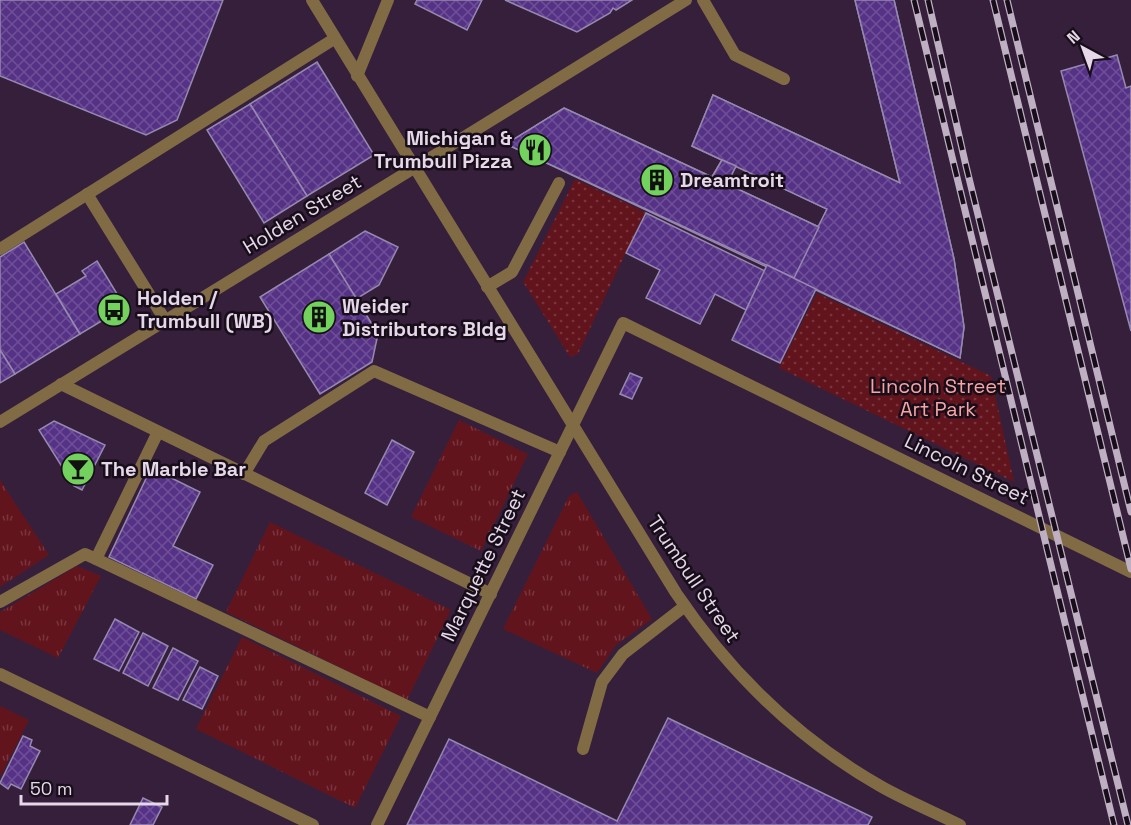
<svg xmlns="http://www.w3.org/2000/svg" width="1131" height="825" font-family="'Space Grotesk',sans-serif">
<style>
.grass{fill:url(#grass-tufts)}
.park{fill:url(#park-dots)}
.building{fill:url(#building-cross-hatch);stroke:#9689af;stroke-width:1.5;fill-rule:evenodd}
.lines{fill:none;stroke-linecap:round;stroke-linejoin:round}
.service{stroke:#816b45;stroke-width:12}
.minor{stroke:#816b45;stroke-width:12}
.tertiary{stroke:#816b45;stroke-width:12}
.rail-casing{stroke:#bfafc3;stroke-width:7}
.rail{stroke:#170e1a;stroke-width:4.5;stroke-dasharray:14;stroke-linecap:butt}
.labels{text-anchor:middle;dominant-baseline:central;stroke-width:5;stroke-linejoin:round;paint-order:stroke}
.poi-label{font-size:20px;font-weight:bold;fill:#e6d7e9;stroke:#170e1a;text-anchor:start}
.street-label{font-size:20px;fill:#e6d7e9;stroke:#170e1a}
.park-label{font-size:20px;fill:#f8a4a4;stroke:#170e1a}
</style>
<defs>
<pattern id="grass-tufts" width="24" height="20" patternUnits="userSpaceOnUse" patternTransform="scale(1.5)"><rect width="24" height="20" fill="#62141d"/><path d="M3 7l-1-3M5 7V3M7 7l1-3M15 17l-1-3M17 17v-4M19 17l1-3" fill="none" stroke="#78353e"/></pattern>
<pattern id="park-dots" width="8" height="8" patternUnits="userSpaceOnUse" patternTransform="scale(1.5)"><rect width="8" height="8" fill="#62141d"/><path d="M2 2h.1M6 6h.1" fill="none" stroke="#78353e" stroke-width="1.8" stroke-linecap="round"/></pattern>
<pattern id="building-cross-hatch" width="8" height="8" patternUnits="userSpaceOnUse" patternTransform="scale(1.5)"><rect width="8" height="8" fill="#563287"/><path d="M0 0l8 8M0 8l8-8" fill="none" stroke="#6e4f98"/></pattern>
</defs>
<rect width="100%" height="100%" fill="#351f3b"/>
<g class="grass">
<polygon points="459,420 528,454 481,551 411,517"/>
<polygon points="0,480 49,555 0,587"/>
<polygon points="577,492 652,619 616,645 597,673 503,629 569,496"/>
<polygon points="270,522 451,610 407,700 226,612"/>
<polygon points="77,566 101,576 58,658 0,630 0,612"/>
<polygon points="242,637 401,716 355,808 196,729"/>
<polygon points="0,706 29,720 0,777"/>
</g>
<g class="park">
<polygon points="575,179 645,212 578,354 570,357 523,282"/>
<polygon points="817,293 991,376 1014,482 779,368"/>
</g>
<g class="building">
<polygon points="0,0 223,0 177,120 146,135 0,76"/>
<polygon points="417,0 482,0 467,30 415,4"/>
<polygon points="505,0 632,0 616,10 613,8 610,13 577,32"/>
<path d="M855,0H894L954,259L964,327L960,358L506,144L564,108L712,177L722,160L692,146L713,95L900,183ZM736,166L827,209L819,227L727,184Z"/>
<polygon points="855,0 894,0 954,259 964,327 960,358 792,278 827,209 692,146 713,95 900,183"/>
<polygon points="1117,55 1126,88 1131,86 1131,331 1061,71"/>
<polygon points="317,62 374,155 307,196 250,104"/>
<polygon points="250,104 307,196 264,223 207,130"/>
<polygon points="564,108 819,227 794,278 506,144"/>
<polygon points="722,160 736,166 727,184 712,177"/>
<polygon points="646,213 765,271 746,310 715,294 700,324 646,298 660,270 626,253"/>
<polygon points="365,231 398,247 379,285 356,299 329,254"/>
<polygon points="24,242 80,334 15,374 0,350 0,257"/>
<polygon points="329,254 378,334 372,362 320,394 260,297"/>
<polygon points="97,261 125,307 80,334 56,294 86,276 82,271"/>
<polygon points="767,265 816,289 780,363 732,340"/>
<polygon points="0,350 15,374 0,383"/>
<polygon points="630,373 642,378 632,399 620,394"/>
<polygon points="54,421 105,445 82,490 74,486 39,430"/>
<polygon points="392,440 414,452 387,505 365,493"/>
<polygon points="151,468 200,492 173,546 213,565 196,599 109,557"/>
<polygon points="115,619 139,632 119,671 94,659"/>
<polygon points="143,633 168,646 148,686 123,673"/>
<polygon points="173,648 198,661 178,700 153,688"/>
<polygon points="200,667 218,676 202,709 183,700"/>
<polygon points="668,718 872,817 868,825 407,825 449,739 617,821"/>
<polygon points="23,736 32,740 30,746 40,751 21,789 11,784 8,789 0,783"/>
<polygon points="143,798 162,807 153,825 130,825"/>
</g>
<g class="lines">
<g class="service">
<polyline points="703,0 735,55 784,79"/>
<polyline points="0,249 334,39"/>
<polyline points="487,287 512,272 559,183"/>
<polyline points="158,432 96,559 430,717"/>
<polyline points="244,474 264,441 374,371 560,452"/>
<polyline points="0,602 85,554 96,559"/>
<polyline points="583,749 602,682 623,654 685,606"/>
</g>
<g class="minor">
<polyline points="357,76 388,0"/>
<polyline points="414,168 686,0"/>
<polyline points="87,194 165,320"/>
<polyline points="61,384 491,594"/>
<polyline points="0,674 313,825"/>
<polyline points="377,825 623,323 1131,572"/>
</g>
<g class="tertiary">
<path d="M312,0L676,593C730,673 797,739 882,787C907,801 934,812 960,825"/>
<polyline points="0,422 414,168"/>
</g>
<defs>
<g id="rail">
<polyline points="914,0 1114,825"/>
<polyline points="928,0 966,166 1128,825"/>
<polyline points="993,0 1131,569"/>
<polyline points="1007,0 1131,512"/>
</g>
</defs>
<use href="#rail" class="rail-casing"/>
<use href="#rail" class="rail"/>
</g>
<defs>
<symbol id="restaurant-disc" viewBox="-11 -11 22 22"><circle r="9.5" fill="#73d25d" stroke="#170e1a"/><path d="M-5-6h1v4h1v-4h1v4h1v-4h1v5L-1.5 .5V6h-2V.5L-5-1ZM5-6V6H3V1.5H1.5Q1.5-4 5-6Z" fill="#111"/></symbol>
<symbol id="building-disc" viewBox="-11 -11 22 22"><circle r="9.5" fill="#73d25d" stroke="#170e1a"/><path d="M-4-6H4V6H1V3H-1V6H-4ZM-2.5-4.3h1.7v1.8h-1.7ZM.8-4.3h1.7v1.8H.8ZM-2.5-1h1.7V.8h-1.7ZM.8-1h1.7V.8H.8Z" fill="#111"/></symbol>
<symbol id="bus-disc" viewBox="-11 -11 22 22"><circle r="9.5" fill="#73d25d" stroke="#170e1a"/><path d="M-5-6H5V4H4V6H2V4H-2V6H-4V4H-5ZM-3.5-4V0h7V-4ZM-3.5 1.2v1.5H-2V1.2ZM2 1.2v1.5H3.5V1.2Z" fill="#111"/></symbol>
<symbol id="bar-disc" viewBox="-11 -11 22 22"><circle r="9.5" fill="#73d25d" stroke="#170e1a"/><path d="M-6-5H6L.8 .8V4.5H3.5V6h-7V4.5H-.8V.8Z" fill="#111"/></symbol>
</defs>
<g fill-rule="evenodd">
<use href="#restaurant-disc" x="516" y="131" width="38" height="38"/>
<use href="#building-disc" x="638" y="161" width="38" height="38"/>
<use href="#bus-disc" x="95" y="291" width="38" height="38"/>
<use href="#building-disc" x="300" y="298" width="38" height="38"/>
<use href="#bar-disc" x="59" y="450" width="38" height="38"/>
</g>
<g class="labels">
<g class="poi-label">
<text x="512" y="138" text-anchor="end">Michigan &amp;<tspan x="512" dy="23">Trumbull Pizza</tspan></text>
<text x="680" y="180">Dreamtroit</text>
<text x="137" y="298">Holden /<tspan x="137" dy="23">Trumbull (WB)</tspan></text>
<text x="342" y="306">Weider<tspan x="342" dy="23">Distributors Bldg</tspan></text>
<text x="101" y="469">The Marble Bar</text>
</g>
<g class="street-label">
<text transform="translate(302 214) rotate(-31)">Holden Street</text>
<text transform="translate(967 469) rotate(26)">Lincoln Street</text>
<text transform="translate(483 565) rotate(-64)">Marquette Street</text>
<text transform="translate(694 579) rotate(56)">Trumbull Street</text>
</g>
<g class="park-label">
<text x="938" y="386">Lincoln Street<tspan x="938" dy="23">Art Park</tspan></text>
</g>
</g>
<g transform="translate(1083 48) rotate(319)" stroke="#170e1a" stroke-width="4.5" paint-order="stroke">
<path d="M0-4.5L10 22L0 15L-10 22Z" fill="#e6d7e9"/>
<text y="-9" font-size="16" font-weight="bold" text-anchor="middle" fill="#e6d7e9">N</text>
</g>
<path d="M21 795v9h146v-9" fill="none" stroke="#e6d7e9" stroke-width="3"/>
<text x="30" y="795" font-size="18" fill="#e6d7e9" stroke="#170e1a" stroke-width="4.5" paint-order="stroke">50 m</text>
</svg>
